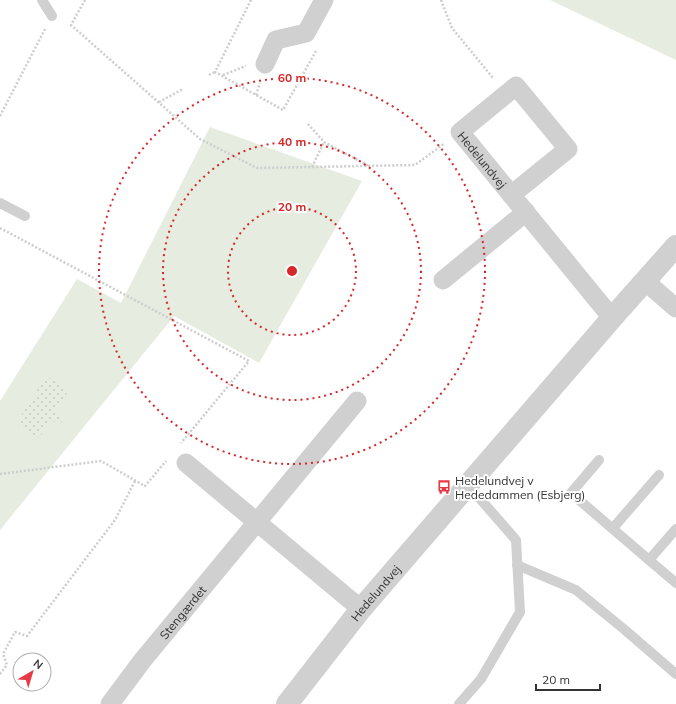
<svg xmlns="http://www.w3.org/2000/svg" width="676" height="704" font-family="Mulish,sans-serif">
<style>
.grass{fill:#e6ecdf}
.park{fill:url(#park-dots)}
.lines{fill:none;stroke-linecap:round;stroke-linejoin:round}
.path{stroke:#cdcdcd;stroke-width:2.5;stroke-dasharray:2 2;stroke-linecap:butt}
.service{stroke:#d0d0d0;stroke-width:10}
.minor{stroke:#d0d0d0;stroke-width:19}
.tertiary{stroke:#d0d0d0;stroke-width:22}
.ring{fill:none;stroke:#d62828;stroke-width:2;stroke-dasharray:2 4}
.labels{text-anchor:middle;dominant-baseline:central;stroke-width:4;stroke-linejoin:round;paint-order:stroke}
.street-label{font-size:12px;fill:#333;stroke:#fff}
.poi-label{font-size:12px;fill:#333;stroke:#fff;text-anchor:start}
.centre{fill:#d62828;stroke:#fff;stroke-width:2}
.ring-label{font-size:12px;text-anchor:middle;font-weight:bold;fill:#d62828;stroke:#fff;stroke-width:4;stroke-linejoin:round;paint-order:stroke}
</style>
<defs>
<pattern id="park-dots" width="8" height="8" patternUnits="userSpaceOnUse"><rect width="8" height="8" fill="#e6ecdf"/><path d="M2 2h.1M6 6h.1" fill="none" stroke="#c6cbc0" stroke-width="1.8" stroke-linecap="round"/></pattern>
</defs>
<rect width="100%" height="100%" fill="#fff"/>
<g class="grass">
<polygon points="550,0 676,0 676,60"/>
<polygon points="210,127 362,181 259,363 174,316 0,530 0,401 77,279 121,303"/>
</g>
<polygon class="park" points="46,376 69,390 56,411 65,417 60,425 51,420 39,438 16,424"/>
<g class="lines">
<g class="path">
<polyline points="85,0 71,25 200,139 257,168 415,165 445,143"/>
<polyline points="251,0 215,72 283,110 316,51"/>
<polyline points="441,0 452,28 493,78"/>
<polyline points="209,75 215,72"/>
<polyline points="223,75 246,66"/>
<polyline points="256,95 260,83"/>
<polyline points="159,102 183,89"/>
<polyline points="0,116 45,29"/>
<polyline points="308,124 324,142 369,166"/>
<polyline points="312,167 324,142"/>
<polyline points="0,228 249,361 181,443"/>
<polyline points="0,474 101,461 145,486 166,461"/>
<polyline points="0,674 7,665 3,654 15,632 27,636 115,520 135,481"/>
</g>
<g class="service">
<polyline points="42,0 52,16"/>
<polyline points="0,203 25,216"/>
<polyline points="599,460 571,493 649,560"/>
<polyline points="613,528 659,475"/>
<polyline points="676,529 649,560 676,583"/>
<polyline points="517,565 576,590 625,630 676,674"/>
<polyline points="459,704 481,679 520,612 516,540 468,485"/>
</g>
<g class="minor">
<polyline points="265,64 276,40 306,33 324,0"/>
<path id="s1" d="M511,195L568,149L516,86L460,132L612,318"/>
<polyline points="443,280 526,212"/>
<polyline points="645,281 676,308"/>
<polyline points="186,463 361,609"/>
<path id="s2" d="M110,704L142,661L357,401"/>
</g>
<path class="tertiary" id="s3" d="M287,704L361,609L612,318L676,246"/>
</g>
<g class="ring">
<circle cx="292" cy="271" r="64"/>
<circle cx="292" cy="271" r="129"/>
<circle cx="292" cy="271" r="193"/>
</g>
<defs>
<symbol id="bus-bare" viewBox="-9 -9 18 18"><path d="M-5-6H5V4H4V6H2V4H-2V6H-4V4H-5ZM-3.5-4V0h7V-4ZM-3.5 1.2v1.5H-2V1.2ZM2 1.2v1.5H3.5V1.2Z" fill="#e63946" stroke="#fff" stroke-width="2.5" paint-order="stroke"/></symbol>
</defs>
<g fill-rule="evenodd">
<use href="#bus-bare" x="434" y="477" width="20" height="20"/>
</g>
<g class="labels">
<g class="street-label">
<text stroke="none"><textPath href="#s1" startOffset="263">Hedelundvej</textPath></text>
<text stroke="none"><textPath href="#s3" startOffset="142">Hedelundvej</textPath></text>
<text stroke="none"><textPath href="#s2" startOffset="117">Stengærdet</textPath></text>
</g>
<g class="poi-label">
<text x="455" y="480">Hedelundvej v<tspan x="455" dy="14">Hededammen (Esbjerg)</tspan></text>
</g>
</g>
<circle cx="292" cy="271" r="6" class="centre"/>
<g class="ring-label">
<text x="292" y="82">60 m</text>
<text x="292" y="146">40 m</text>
<text x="292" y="211">20 m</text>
</g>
<g transform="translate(32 672) rotate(38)"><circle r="19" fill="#ffffff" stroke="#adadad"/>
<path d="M0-3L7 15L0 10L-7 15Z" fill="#e63946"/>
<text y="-6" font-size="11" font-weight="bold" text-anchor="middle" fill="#333333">N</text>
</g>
<path d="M536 684v6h64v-6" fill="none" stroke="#333333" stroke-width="2"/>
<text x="542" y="684" font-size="12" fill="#333333" stroke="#ffffff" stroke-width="3" paint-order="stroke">20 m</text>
</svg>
